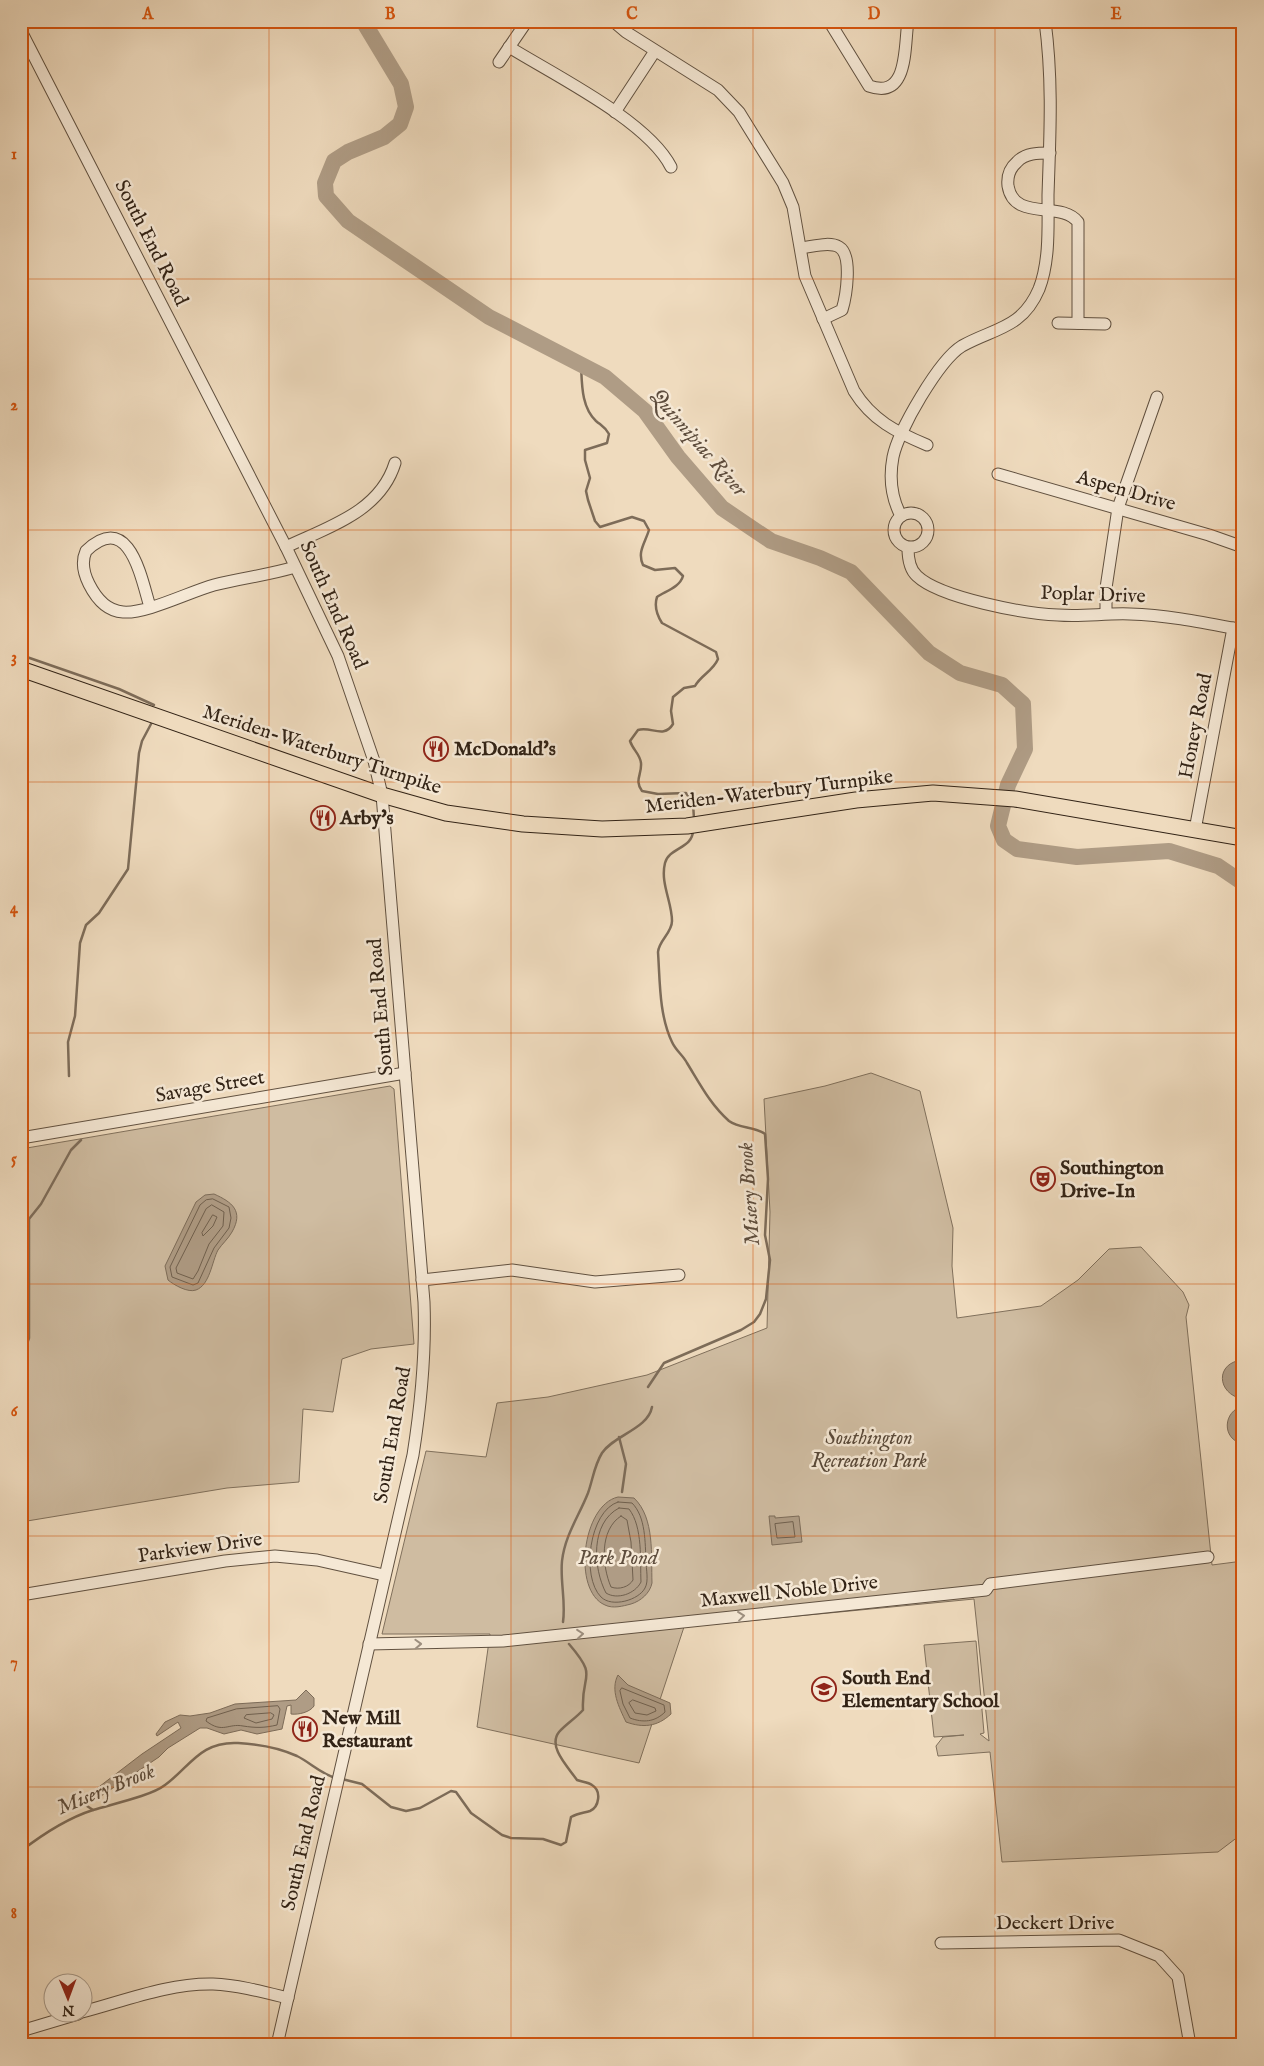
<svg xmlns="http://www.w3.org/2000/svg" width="1264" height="2066" font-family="'IM FELL English',serif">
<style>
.green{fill:#cfbca1;stroke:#80705c}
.water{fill:#af9c85;stroke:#7d6c59}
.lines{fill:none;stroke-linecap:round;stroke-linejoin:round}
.shore{stroke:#70604e;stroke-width:1}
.stream{stroke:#7d6c59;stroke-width:2.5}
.river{stroke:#af9c85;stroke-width:16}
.minor-casing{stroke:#615140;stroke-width:13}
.major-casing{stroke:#322316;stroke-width:17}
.minor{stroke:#f5e8d5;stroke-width:11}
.major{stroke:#efdbbe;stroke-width:15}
.oneway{stroke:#9d8f7f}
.grid{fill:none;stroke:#d6540d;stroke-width:1;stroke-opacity:0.55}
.labels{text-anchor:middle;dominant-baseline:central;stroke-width:5;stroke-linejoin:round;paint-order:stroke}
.street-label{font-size:20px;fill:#322316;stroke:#f5e8d5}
.poi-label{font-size:20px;font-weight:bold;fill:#322316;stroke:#f5e8d5;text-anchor:start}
.park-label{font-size:20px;font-style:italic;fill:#594939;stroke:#f5e8d5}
.water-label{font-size:21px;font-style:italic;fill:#5e4d3d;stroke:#f5e8d5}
.neatline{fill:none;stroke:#d6540d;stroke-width:2}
.grid-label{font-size:16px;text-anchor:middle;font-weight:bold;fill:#d6540d}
</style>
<rect width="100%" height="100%" fill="#efdbbe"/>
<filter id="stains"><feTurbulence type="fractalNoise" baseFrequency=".004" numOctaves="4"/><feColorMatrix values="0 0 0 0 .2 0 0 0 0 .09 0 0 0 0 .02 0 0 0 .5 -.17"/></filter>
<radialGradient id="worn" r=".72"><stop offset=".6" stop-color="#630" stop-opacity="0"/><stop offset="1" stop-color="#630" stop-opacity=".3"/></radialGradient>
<g class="green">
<polygon points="871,1073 920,1091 953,1228 952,1266 957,1318 1041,1306 1078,1280 1109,1249 1141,1247 1183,1292 1189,1305 1186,1317 1212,1565 1243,1561 1243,1833 1218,1852 1002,1862 990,1752 938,1756 936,1746 943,1737 964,1735 934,1737 924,1645 976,1641 984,1733 980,1734 989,1741 974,1599 684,1627 639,1763 477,1727 490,1634 382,1634 426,1451 486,1457 497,1403 548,1397 647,1375 767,1328 770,1212 764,1099 825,1086"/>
<polygon points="390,1086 394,1089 414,1344 371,1349 342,1359 333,1412 303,1409 299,1482 227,1488 21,1522 21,1149"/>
</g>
<g class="water">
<path d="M214,1194C232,1202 244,1211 232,1232C228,1239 222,1244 218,1250C212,1261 210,1285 196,1290C188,1293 174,1285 168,1280L165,1266L196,1202L205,1195Z"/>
<path d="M1243,1360V1399C1216,1394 1215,1362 1243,1360Z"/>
<path d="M1243,1406V1444C1221,1439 1223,1411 1243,1406Z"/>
<path d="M618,1497L634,1498C655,1518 651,1556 652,1583C650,1593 641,1601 631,1604C623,1606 613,1609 605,1605C572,1591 582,1505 618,1497Z"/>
<polygon points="769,1516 775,1516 775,1518 799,1516 802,1542 772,1545"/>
<path d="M618,1675L628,1685L670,1703L671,1714C657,1727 643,1728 626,1722C619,1707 610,1690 618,1675Z"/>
<path d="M306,1690L314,1698V1706C310,1712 299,1715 291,1714V1705L287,1706L282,1729L257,1734L241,1730L224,1734L207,1728H200L168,1748L159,1757L95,1800L87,1801V1796L142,1754L181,1728L178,1722L157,1736L156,1734L165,1722L180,1715L190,1716L210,1713L235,1704L296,1700Z"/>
</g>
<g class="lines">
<g class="shore">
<polygon points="213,1199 229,1207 231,1218 229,1228 214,1248 198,1283 193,1285 172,1277 170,1267 200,1205 206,1200"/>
<polygon points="212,1205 224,1212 223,1226 209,1244 198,1271 193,1279 177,1273 176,1268 206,1209"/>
<polygon points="213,1215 217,1217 213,1226 203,1236 202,1233"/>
<path d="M618,1502L632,1503C646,1517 645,1543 646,1561C646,1569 649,1581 645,1588C639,1600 612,1608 601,1597C581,1577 589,1511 618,1502Z"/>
<path d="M619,1508L629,1509C643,1527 640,1561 641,1582C635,1594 617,1600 606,1593C593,1568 590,1523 619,1508Z"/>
<path d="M621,1516L627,1520L631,1542L633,1580C629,1587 619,1590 611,1587C602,1566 599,1530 621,1516Z"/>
<polygon points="793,1522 795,1537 777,1538 775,1524"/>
<path d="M622,1688L664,1705L665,1712C655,1722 643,1723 630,1718L623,1704L620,1691Z"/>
<polygon points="633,1700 655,1708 656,1711 647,1715 635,1713 629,1703"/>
<path d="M278,1706L280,1709L277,1725C264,1728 256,1728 243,1726C228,1723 223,1734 206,1721L207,1718L236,1709Z"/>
<polygon points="271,1713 274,1715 272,1719 256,1723 244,1718 246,1715"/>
</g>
<g class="stream">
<path d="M581,365C582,383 581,407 596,421C602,426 605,427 609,434L607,443L585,450V460L590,478L586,491L588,500L595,521L600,527L632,517L644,521L649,530C645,543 637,552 643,565L655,570L675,568L683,576C680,587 666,591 657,597C654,606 657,615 662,623L716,652L718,659C713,671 701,675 695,686L684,688L673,697L671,711L673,724C664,739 651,726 638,730L630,741C633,750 640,754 641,763C642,775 634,780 642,791L658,794L686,793L693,803L694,819"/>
<polyline points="21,655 119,689 154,705"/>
<polyline points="69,1076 68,1042 75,1016 80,943 86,925 99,913 128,869 139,753 142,741 151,724"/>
<polyline points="21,1361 29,1338 29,1219 41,1204 71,1150 81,1140"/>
<path d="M648,1387L664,1363L741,1330L754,1322L760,1314L766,1299L770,1260L765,1235L768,1179L765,1134C754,1126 740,1129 729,1121C710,1104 700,1084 687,1063C683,1055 676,1051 672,1042C659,1015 660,981 658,952C659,940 672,933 672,921C672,902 660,883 665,863C669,847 693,849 693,830"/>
<polyline points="619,1437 626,1464 622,1492"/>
<path d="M563,1622C566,1601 560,1582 562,1561C565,1535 579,1516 588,1493C593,1479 594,1466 602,1453C614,1435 648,1429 652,1407"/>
<path d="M342,1779L362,1784L391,1807L406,1811L420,1808L451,1791L456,1792L471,1813L502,1835L511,1838L543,1839L561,1845L566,1842L571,1817C578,1813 583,1813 590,1811C599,1807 602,1791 592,1785C588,1782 582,1782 577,1780C569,1768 547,1747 559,1732C566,1724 576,1718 583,1710C581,1672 599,1679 569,1644"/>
<polyline points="87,1801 87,1806 93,1810"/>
<path d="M21,1851C43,1834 68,1818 93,1810C112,1804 151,1796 165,1785C190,1767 200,1741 238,1743C257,1744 280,1748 297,1756C311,1763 321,1774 336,1778"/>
</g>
<polyline class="river" points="363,21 401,84 406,107 400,124 384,137 348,152 334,161 325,183 326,196 348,221 489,317 605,377 645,411 678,457 722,508 771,541 820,558 851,572 929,653 960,673 1002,685 1023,704 1025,749 1008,785 998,826 1004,840 1017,849 1077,857 1169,851 1218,866 1243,883"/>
<defs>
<g id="minor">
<path d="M613,21L626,32L718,90L739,112L783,183L793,207L805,276L854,391C872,420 896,432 927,445"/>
<path d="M829,21L869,86C909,100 904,47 908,21"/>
<path d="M21,31L286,547L338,656L374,761L382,795L424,1302C426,1354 421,1404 413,1455L277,2045"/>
<path d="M509,47C554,75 648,121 671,167"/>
<polyline points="499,62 527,21"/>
<polyline points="615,112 655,51"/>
<path d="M1050,153C1038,153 1025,153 1017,162C1010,168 1007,177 1008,186C1014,222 1061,200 1078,222V323"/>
<path d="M801,248C812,247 829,241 839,247C853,255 846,297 842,310L823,319"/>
<polyline points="1058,323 1105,324"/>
<polyline points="998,474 1209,535 1243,547"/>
<circle cx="911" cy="530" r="17"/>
<path d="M901,516C891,497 889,478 893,457C898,431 939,360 962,346C994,328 1022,329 1039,289C1050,261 1048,225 1048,195C1050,135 1053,81 1045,21"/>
<path d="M286,547C328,527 380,512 395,463"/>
<path d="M908,548C908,557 909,569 917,576C940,598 1026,614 1058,615C1082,617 1106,613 1130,614C1168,615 1206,623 1243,630"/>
<path d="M150,607C141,577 129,510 86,551C81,562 84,574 89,584C96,598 107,611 123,612C146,614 189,592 214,585C241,578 269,575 295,567"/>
<polyline points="1106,613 1106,588 1118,508 1157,397"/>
<polyline points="1195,830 1233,628"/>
<polyline points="21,1138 405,1073"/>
<polyline points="422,1280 512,1270 595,1282 679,1275"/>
<polyline points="21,1595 225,1561 275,1556 317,1560 384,1575"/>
<polyline points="369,1644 503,1641 986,1590 990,1584 1208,1557"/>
<polyline points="941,1943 1119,1940 1159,1956 1178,1977 1190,2045"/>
<path d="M82,2012C124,2001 169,1983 213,1984C238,1985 264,1992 288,1998"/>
<polyline points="21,2031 78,2014"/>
</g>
<polyline id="major" points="21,669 382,795 446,813 523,824 602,829 687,826 856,800 933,793 1015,799 1243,838"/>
</defs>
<use href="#minor" class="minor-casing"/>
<use href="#major" class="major-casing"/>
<use href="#minor" class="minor"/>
<use href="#major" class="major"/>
</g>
<defs><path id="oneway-chevron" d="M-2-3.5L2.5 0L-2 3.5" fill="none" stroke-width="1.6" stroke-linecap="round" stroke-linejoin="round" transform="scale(1.25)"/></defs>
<g class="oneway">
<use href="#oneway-chevron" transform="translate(741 1616) rotate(-7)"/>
<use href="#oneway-chevron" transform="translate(580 1634) rotate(-5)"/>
<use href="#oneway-chevron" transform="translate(418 1644) rotate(-2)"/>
</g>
<path class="grid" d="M269,21V2045M511,21V2045M753,21V2045M995,21V2045M21,279H1243M21,530H1243M21,782H1243M21,1033H1243M21,1284H1243M21,1536H1243M21,1787H1243"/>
<defs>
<symbol id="restaurant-ring" viewBox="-11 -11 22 22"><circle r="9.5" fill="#f5e8d5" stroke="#8f2418" stroke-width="1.5"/><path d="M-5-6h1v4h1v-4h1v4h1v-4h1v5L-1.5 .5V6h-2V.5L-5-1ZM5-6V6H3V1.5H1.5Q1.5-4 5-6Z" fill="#8f2418"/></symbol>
<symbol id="theatre-ring" viewBox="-11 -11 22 22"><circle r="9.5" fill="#f5e8d5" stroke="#8f2418" stroke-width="1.5"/><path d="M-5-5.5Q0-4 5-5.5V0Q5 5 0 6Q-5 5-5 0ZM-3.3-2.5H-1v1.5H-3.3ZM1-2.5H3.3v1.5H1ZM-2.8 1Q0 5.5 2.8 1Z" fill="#8f2418"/></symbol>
<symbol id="school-ring" viewBox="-11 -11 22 22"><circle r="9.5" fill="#f5e8d5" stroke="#8f2418" stroke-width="1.5"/><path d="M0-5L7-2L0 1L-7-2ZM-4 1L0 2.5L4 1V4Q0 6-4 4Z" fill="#8f2418"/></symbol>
</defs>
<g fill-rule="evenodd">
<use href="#restaurant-ring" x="422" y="735" width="28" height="28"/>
<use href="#restaurant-ring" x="309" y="804" width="28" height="28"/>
<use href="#theatre-ring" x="1029" y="1165" width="28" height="28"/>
<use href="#school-ring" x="810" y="1675" width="28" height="28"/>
<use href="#restaurant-ring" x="291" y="1715" width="28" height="28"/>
</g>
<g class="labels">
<g class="street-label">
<text transform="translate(151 243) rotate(63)">South End Road</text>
<text transform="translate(1126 491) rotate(16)">Aspen Drive</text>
<text transform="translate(1093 595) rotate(2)">Poplar Drive</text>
<text transform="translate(333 605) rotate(66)">South End Road</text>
<text transform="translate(1196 726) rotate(-79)">Honey Road</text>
<text transform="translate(322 750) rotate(18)">Meriden-Waterbury Turnpike</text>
<text transform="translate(769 792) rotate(-7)">Meriden-Waterbury Turnpike</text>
<text transform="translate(381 1007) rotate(-95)">South End Road</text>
<text transform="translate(210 1087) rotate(-10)">Savage Street</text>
<text transform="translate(393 1435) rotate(-80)">South End Road</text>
<text transform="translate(200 1548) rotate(-8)">Parkview Drive</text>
<text transform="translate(789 1592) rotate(-6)">Maxwell Noble Drive</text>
<text transform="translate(304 1843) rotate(-77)">South End Road</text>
<text x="1055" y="1923">Deckert Drive</text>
</g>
<g class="poi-label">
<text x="454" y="749">McDonald's</text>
<text x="340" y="818">Arby's</text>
<text x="1060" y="1168">Southington<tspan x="1060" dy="23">Drive-In</tspan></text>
<text x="842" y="1678">South End<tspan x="842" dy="23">Elementary School</tspan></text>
<text x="322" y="1718">New Mill<tspan x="322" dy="23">Restaurant</tspan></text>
</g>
<g class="park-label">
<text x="869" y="1438">Southington<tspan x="869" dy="23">Recreation Park</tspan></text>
</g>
<g class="water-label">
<text transform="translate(698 443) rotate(49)">Quinnipiac River</text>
<text transform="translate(750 1194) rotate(-94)">Misery Brook</text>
<text x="618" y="1558">Park Pond</text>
<text transform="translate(106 1790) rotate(-22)">Misery Brook</text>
</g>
</g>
<rect width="1264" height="2066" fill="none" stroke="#efdbbe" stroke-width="55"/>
<g transform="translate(68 1998) rotate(179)"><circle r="24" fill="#f5e8d5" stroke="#a79989"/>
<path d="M0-4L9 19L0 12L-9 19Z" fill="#8f2418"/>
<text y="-8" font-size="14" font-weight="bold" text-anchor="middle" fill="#322316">N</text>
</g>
<rect x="28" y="28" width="1208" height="2010" class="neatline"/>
<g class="grid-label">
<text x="148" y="19">A</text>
<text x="390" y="19">B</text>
<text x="632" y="19">C</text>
<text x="874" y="19">D</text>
<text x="1116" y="19">E</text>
<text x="14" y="159">1</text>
<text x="14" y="410">2</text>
<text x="14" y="662">3</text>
<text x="14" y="913">4</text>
<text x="14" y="1164">5</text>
<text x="14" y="1416">6</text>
<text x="14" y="1667">7</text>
<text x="14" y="1918">8</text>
</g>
<rect width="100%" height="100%" filter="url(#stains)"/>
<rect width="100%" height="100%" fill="url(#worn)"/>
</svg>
